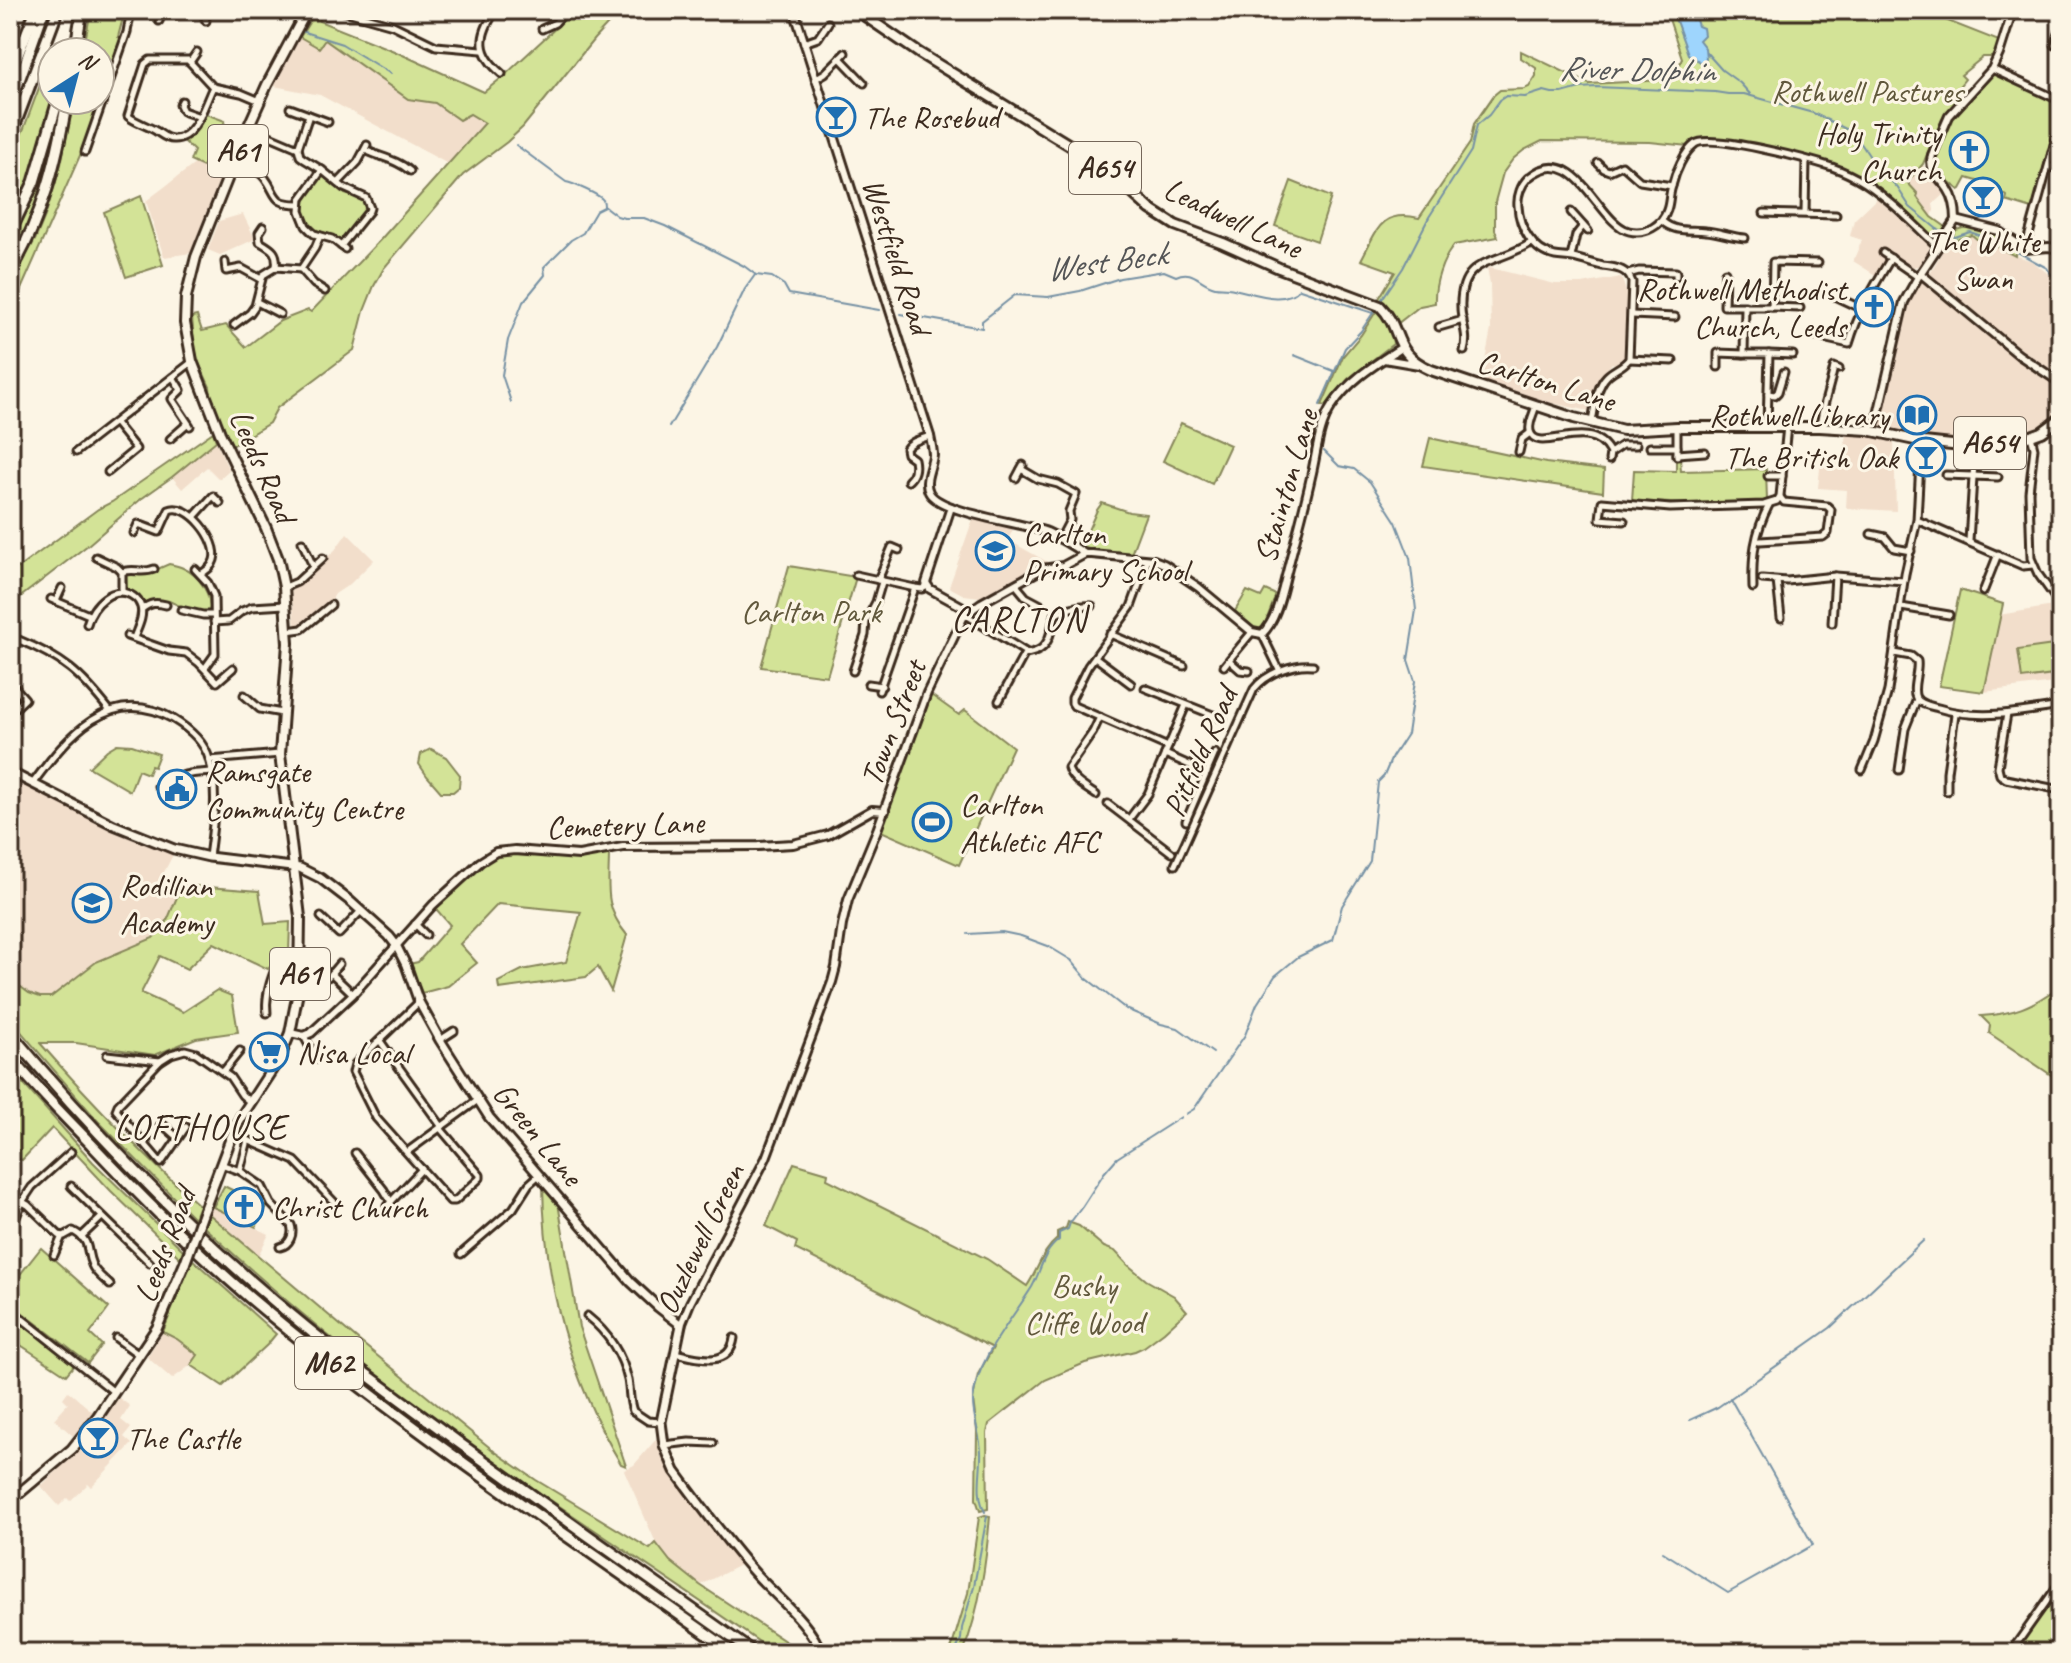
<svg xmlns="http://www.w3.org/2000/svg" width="2071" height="1663" font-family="Caveat,sans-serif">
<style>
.built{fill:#f2decb}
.green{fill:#d3e397;stroke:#87865a;stroke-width:2}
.water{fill:#9ed5fd;stroke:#7691a4;stroke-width:2}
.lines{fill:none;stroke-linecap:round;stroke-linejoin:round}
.stream{stroke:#7691a4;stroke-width:2}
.minor-casing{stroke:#3b2a1e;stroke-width:11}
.tertiary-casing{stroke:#3b2a1e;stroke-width:12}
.secondary-casing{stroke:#3b2a1e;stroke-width:13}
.primary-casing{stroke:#3b2a1e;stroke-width:14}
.motorway-casing{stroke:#3b2a1e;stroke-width:15}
.minor{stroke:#fcf5e5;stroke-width:5}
.tertiary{stroke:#fcf5e5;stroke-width:6}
.secondary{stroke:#fcf5e5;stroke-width:7}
.primary{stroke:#fcf5e5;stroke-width:8}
.motorway{stroke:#fcf5e5;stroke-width:9}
.primary-bridge-casing{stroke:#3b2a1e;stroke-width:14;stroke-linecap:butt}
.primary-bridge{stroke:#fcf5e5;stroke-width:8}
.labels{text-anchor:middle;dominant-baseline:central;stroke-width:6;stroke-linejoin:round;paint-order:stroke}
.shield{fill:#fcf5e5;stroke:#75675a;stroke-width:2}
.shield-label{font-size:30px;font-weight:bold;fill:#3b2a1e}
.park-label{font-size:32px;fill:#61583c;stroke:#fcf5e5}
.poi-label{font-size:32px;fill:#3b2a1e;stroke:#fcf5e5;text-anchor:start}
.street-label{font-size:32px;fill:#3b2a1e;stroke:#fcf5e5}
.water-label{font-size:34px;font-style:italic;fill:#545556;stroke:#fcf5e5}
.quarter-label{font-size:36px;letter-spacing:2px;fill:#3b2a1e;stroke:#fcf5e5}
</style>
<rect width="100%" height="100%" fill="#fcf5e5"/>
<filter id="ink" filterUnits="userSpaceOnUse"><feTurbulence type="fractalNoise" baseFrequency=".0125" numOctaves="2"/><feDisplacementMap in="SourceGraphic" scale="16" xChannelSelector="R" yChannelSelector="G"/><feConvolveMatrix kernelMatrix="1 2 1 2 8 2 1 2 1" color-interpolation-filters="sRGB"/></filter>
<g filter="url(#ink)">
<g class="built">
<polygon points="300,37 319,48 324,40 408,99 435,103 458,119 470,114 485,123 448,164 320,95 274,86"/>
<polygon points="196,163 222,174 191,253 164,257 146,201"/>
<polygon points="1923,164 1926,173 1945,193 1933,204 1934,210 1932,217 1907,182"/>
<polygon points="1877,198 1930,245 1931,249 1919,266 1911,267 1884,250 1881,256 1885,261 1877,276 1853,261 1862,240 1850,236 1854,220"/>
<polygon points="243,214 255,239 220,255 208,250 219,221"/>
<polygon points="1972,235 2013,255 2032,261 2051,276 2056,285 2058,298 2061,299 2061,411 2041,429 1975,439 1947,440 1878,426 1908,304 1919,284 1930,273 1948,242"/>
<polygon points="1487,267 1555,284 1582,284 1621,277 1627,294 1626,356 1617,365 1612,363 1599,380 1590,411 1541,401 1481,382 1491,329 1490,284"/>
<polygon points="1846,432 1894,439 1896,511 1846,508 1847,490 1818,488 1821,459 1843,460"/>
<polygon points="216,441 229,470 219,479 207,467 182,489 172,477"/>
<polygon points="974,516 1013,529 1008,540 1051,564 1036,562 1030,565 1021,577 1012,582 980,597 964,595 949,587"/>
<polygon points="347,533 374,560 350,584 335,594 328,606 322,608 300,626 295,626 291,591 335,550"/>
<polygon points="2053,606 2061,614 2061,682 1984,692 1999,615"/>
<polygon points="10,777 122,835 173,855 163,874 182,885 167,921 153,938 39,1042 10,1007"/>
<polygon points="213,1207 269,1234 258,1256 209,1214"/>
<polygon points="163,1332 177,1339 198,1355 191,1365 172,1379 147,1357"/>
<polygon points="68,1391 93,1412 73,1436 54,1419 68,1403 63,1398"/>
<polygon points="119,1398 130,1406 121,1420 131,1428 124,1437 132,1444 91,1487 88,1484 70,1501 67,1498 59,1506 41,1486 78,1451"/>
<polygon points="658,1437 661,1453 668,1469 677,1483 742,1564 701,1585 670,1561 656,1543 624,1470 634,1465"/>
</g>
<g class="green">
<polygon points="91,10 125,10 118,37 122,38 82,151 19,294 10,306 10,283 35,240 45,216 54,188 61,164 74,100 100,100 100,52 83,52"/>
<polygon points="317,10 323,10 319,21 394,51 484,92 505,75 575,10 621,10 594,39 523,127 507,142 463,175 384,268 374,286 364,311 354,350 277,408 269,423 232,446 211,399 210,387 198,361 194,343 192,317 197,316 202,331 226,325 246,347 280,321 308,310 311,312 381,239 485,123 470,114 459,120 435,103 408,99 325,40 319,48 300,37"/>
<path d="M1666,10H1920L1999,41L1995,57H1983L1961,75L1965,79L1953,94L1959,101L1942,119L1923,164L1907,182L1918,194L1917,197L1932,217L1946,227L1940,237L1935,239L1932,237L1863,178L1850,172L1823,161L1749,144L1706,137L1697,139L1688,146L1650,142L1542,141L1524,150L1513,159L1503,173L1495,202V230L1498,237L1454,245C1442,260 1434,284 1435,303L1420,306L1397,324L1386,306L1378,300L1395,272L1361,260C1377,231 1380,209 1419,218L1470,143L1474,124L1494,95L1500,90L1524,89L1529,87L1536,76V68L1521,58V51L1589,84L1665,80C1674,74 1680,68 1682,58Z"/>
<path d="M52,53C52,69 54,88 52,103C46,144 29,185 10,222V159L24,128Z"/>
<path d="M1994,73L2061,103L2032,209L2006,201L2007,196C1995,187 1983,182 1967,178L1961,189L1959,190L1938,172L1935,164L1951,120Z"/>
<polygon points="206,114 225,121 203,167 190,161 194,151 184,141 198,129"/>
<path d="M56,132C48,178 34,222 10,263V243L40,183Z"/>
<path d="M324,177L345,194L362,198L367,205L363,215L341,240C332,234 319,234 312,226C296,211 308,186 324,177Z"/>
<polygon points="1291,181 1331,197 1317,241 1275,226"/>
<polygon points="141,196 163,265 126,277 104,212"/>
<polygon points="1966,227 1992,233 2016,248 2015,256 1982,239 1979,241 1972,235 1948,242 1956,230"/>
<polygon points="1377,310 1380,310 1392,335 1393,344 1348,379 1326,406 1322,405 1343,356 1361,335"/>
<polygon points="1181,423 1230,445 1212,484 1163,461"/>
<polygon points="213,432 216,441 172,477 141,499 88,545 10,605 10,574 98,509 112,502"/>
<polygon points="1430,438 1546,463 1604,470 1603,492 1423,466"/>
<polygon points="1676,459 1680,459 1681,471 1766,469 1767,501 1689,504 1632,501 1634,470 1676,471"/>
<polygon points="1102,503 1129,512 1146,514 1131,554 1105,552 1081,546 1097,510"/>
<path d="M169,564C174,565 179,566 183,568C199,575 213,595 209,613C194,614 182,607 169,601L167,603L156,600L144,605L137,595L127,588L126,572L144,575Z"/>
<polygon points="789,566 856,577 827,676 761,667"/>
<polygon points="1265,590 1276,595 1264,626 1257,630 1235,611 1247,591 1261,597"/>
<polygon points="1960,590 2003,604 1984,692 1939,686"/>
<polygon points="2061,644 2061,674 2022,679 2018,650"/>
<polygon points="931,695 959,715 965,710 1013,747 959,865 881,831"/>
<polygon points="117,744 132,745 159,754 154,767 151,766 148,774 138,770 130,791 89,767 107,750"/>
<polygon points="431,749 446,757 460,775 459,787 453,792 441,792 427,776 419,764 421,754"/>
<path d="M609,852C609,887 603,906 627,935L611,991L598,967L586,977L499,989L498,982L522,970L566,962L581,912L498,904L460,944L477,963L448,986L422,993L409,964L418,962L450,925L437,910H433L492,857C518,845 549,860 576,858C587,858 598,854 609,852Z"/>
<path d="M182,885L259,891L265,924L290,922L289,954L283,953L268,969L214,943L187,969L160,956L141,993L183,1012L217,990L232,996L238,1032L196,1038L155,1055L76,1043H40C90,1100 142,1155 199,1205L194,1218L97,1120L10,1019V979L29,993L40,997H51L96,962L153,938L167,921Z"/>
<path d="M2057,988L2061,994V1074L2057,1079L1989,1033L1990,1025L1981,1016C2013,1014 2031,1007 2057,988Z"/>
<polygon points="10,1069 93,1162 183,1250 180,1258 111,1191 52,1128 22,1160 10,1156"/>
<path d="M794,1163L828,1173L827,1179L987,1259L1027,1286C1038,1270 1042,1251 1057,1239V1232L1066,1228L1068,1222L1079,1226L1104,1247L1115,1251L1128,1265L1146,1280L1174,1296L1187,1311L1164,1332L1144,1347L1135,1351L1085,1363L1045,1380L989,1424L987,1433L988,1509L980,1511L976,1499L977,1431L973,1399L978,1374L993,1348L795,1249L797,1242L766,1226Z"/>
<path d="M543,1185L558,1203L579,1327L626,1466L621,1464C570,1379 544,1283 543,1185Z"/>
<polygon points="224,1186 267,1207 256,1227 213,1207"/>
<path d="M209,1214L358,1340L494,1451L536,1480L650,1549L656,1543L670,1561L700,1585L803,1653H775C656,1569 531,1491 414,1403C341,1348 271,1289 204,1227Z"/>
<polygon points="41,1248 109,1308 90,1334 102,1345 88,1363 10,1303 10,1287"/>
<polygon points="192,1259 276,1334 267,1345 223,1386 191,1365 198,1355 177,1339 163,1332"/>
<polygon points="10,1315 75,1364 66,1375 10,1338"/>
<path d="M985,1515L990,1516C986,1563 980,1609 963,1653H950L968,1593L979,1517Z"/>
<polygon points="2061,1587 2061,1603 2059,1610 2061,1609 2061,1629 2055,1626 2045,1653 2014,1653"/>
</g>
<polygon class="water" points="1675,18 1692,18 1696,20 1698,26 1703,28 1704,35 1699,40 1705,48 1706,58 1702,63 1688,54"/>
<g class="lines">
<g class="stream">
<polyline points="1689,10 1692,20"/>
<polyline points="304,32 342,44 391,74"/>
<polyline points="1706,52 1722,70 1740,83 1750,94"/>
<path d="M516,145L566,182C572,183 600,195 603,200C604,202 604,204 604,206L617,216L624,218H644L665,226L744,266L756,275L772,277L784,285L789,294L879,310"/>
<polyline points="1380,302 1403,268 1429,217 1471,151 1477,125 1489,115 1500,100 1506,96 1525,97 1544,91 1552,93 1562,93 1580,88 1596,87 1715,92 1728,94 1744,94 1813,113 1848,130 1858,139 1874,163 1897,187 1910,207 1937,229 1955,237 1970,232 1999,242 2047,268 2061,288"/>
<path d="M901,314L982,328V321L1015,295L1048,297L1080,291L1120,278L1164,271L1176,276C1193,268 1199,283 1215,287C1219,288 1224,287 1228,288C1251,291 1281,307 1300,289L1373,313"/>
<polyline points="1294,355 1334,371"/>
<polyline points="511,402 502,375 508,340 523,302 545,275 544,267 571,240 583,233 596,211 604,207"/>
<polyline points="1320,405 1345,348 1361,331 1377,307"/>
<polyline points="669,427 717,347 745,289 755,275"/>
<polyline points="968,934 1002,932 1021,936 1048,946 1071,960 1086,978 1126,1009 1161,1024 1178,1028 1213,1053"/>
<polyline points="1186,1114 1194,1109 1245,1035 1257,1004 1275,976 1298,957 1333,940 1342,906 1370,861 1378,782 1384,776 1392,757 1407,734 1415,681 1408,660 1416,610 1410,558 1396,522 1370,482 1354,469 1339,466 1324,451"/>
<polyline points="1690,1420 1718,1407 1830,1328 1924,1240"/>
<path d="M985,1512C975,1493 982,1471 981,1451C980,1434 973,1418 973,1402C975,1361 1011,1321 1032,1287C1042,1269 1042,1253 1059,1240V1233L1068,1229L1070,1223L1082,1207L1104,1173L1117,1158L1181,1117"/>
<polyline points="1663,1552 1728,1593 1813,1545 1730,1398"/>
<polyline points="955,1653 961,1639 962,1628 974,1586 987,1516"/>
</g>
<defs>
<g id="minor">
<polyline points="202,10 206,21"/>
<polyline points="340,10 393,25 436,46 482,50"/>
<path d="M496,10C478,36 477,53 502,74"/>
<polyline points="159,21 163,10"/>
<polyline points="542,29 555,23 566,10"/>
<polyline points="804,43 818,38 828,23"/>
<polyline points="2055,45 2061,28"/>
<polyline points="840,58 864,83"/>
<polyline points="190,62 197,52"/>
<polyline points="1992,69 2061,101"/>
<polyline points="815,79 825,73 845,53"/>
<path d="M213,87L188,60H150L145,64L128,116C136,123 147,125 156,131C161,134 166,139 173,139C196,140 205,102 213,87L241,93L260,101"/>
<polyline points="182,101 180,105 183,111 200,117"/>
<polyline points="290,108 328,122"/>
<polyline points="258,131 298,148 300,156 304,159 322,170 344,188 366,198 370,208 369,211 341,246"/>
<polyline points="298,148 309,115"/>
<path d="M365,150C380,157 398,160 410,171"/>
<polyline points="85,152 127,32 131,10"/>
<path d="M235,161C245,165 258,169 265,178C278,195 271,204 300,204"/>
<polyline points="1598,163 1604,169 1609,171 1622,165 1640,181 1672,186"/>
<polyline points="2049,166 2061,170"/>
<polyline points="322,170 301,199 300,211 306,226 314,234 332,239 345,249"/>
<polyline points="338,183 358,162 367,145"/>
<polyline points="1571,212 1588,231"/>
<polyline points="1764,213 1836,215"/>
<polyline points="1805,213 1806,160"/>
<path d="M1662,221C1675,233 1689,229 1706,231C1719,232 1731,237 1745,238"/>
<path d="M263,227L259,233L260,242C272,249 278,252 276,267"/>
<polyline points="2055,248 2061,231"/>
<polyline points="2025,249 2059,127 2061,124"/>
<polyline points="1883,253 1918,277"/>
<polyline points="1571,257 1576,235 1583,226"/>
<polyline points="225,262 226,271 241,268 261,279"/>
<polyline points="301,269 314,284 325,291"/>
<polyline points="1725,272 1724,306 1745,306"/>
<polyline points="1628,274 1639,271 1676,272 1676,276"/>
<polyline points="1830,294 1862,309"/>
<polyline points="257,302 280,314"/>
<polyline points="1772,307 1800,308"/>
<polyline points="1632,315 1675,317"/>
<polyline points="234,325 250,313 255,306 263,275 276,267 301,269 315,248 320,236"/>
<polyline points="1439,327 1463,320"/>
<path d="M1818,337L1849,344C1858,313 1874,286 1891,258"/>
<path d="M1464,351C1469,334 1461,324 1461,308C1459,255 1499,265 1532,242"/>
<polyline points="1769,354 1793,355"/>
<polyline points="1629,359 1673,361"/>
<polyline points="1718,367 1718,353 1744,354"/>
<polyline points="173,377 181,390 172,399 190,426"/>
<polyline points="1768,394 1775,395 1778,392 1784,372"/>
<path d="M1536,406C1534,412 1528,424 1530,431C1536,457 1590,414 1610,453L1609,460"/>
<path d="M1592,422C1595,407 1596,387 1607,376C1614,369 1623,367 1629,359L1632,282C1627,268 1616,268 1603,266C1593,264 1583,260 1573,258C1567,257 1561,257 1555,256C1533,252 1519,227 1518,206C1517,196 1521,185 1528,178C1576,138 1597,223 1629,231C1645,235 1662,226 1667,210C1670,202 1669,194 1672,186C1675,173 1684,152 1695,144C1711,133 1811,160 1832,167C1843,171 1854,176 1865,183C1891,200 1915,225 1938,247"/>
<polyline points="1767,426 1769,354 1744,354 1745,307 1772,307 1773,262 1818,263"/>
<path d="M1820,427C1822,407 1830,387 1834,367L1839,369"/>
<polyline points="2031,436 2034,448 2029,492 2031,558 2038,574 2061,606"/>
<polyline points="170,439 187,424"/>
<polyline points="1650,447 1677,447"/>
<polyline points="76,452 192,362"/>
<polyline points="1519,452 1522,439 1530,433"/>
<polyline points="1610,453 1622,445 1636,445"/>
<polyline points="1677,454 1705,452"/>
<polyline points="1677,456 1677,427"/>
<polyline points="1021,469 1038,479 1058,484 1076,494 1069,511 1070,520 1060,539"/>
<polyline points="108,472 136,449 115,423"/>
<polyline points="1946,475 1998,477"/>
<polyline points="1768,476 1782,476"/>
<polyline points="1016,478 1023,465"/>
<path d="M908,481C915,475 916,468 914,459L907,454L906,449C911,441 921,439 930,436"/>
<polyline points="2059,503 2061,504"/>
<polyline points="194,517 213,496 220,503"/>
<polyline points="1917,520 2023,566 2033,565"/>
<polyline points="1624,521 1600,519 1602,502 1670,508 1764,505 1777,501 1780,496 1787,426"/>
<path d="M134,533L138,524L159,532L169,510C188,501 220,541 214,560C212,567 207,570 201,574"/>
<polyline points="1871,534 1885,537 1894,548 1911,551"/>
<polyline points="1760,541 1823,537 1828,533 1831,510 1827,506 1784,502 1780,497"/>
<polyline points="1969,541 1975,446"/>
<polyline points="302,542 313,566"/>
<polyline points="96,557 117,567 122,572 122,592"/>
<polyline points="1148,560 1131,607 1088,666 1072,698 1072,703 1074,706 1168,747"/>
<polyline points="195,569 208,583 214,596 215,654 205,668"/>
<path d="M122,572C133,568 143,574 154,569"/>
<polyline points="856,575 915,588 922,589 927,586"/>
<polyline points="1762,579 1787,581 1835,576 1904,581"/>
<polyline points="878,580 892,547 899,550"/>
<polyline points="1777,581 1781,618"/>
<polyline points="1016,585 1026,597 1041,605"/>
<polyline points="285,587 297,582 323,558"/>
<path d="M1753,588C1752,557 1754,534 1769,505"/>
<polyline points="1983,592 1998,554"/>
<polyline points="51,599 89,615"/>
<polyline points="56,601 62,588"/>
<polyline points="1901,607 1949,615"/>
<path d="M142,609C150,603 156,602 166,605"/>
<polyline points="181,610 203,615 213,615"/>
<polyline points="966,615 1027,653"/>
<polyline points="214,622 229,621 242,611 252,607 285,605"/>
<polyline points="1832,623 1835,576"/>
<path d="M87,624C92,605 114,582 134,597C137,599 140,604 141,607C144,617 137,629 134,638"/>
<polyline points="287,631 302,629 331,605"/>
<polyline points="1110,634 1184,666"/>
<polyline points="1262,634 1279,669"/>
<polyline points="127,636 169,651 186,653 199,663 217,682 233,668"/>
<path d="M10,647L19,640C63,658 81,674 110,711"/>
<path d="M1894,653L1911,656L1917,661C1919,672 1911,688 1916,698C1921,705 1931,706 1938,708C1979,721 2020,712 2061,706"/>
<polyline points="1095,657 1131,684"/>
<polyline points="1230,661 1240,670 1249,671"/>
<polyline points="1224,666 1252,632"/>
<polyline points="853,671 865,635 866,621 876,602 882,582"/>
<polyline points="10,682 25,699 10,713"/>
<polyline points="868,684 882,686"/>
<polyline points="1145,688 1223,719"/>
<polyline points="879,691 915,588"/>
<polyline points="244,695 260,709 282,713"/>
<path d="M999,701L1024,655C1028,653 1033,653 1037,651C1051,645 1051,627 1055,615C1065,608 1080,605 1092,606"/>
<polyline points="2007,714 1998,767 2000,775 2006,779 2061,790"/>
<polyline points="1165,754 1207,773"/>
<polyline points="210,760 280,754"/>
<polyline points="1862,770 1874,741 1888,691 1905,574 1917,520 1921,442"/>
<polyline points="1899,770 1905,729 1917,699"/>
<path d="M33,783C67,737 110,683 173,719C188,728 204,741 209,759C219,790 213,826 209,857"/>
<path d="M158,786L167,790C176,771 194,774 212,772"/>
<polyline points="1947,791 1947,772 1955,714"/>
<path d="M1096,795C1086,788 1071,780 1068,768L1093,732L1100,717"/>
<polyline points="1108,804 1172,853"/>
<polyline points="1129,819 1148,794 1186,705"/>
<polyline points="1186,821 1215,753"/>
<path d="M1175,865L1254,689C1266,673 1294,663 1313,665"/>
<polyline points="321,917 339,934 361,911"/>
<polyline points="415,924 426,935"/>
<polyline points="331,973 353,994"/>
<polyline points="328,977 339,964"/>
<polyline points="419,1002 355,1064 353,1072 376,1118 450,1201 455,1201 480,1178 480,1175 440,1128"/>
<path d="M267,1013C265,999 269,985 274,972L280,968L299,969"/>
<polyline points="304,1036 316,1059"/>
<polyline points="440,1040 454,1031"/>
<polyline points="380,1041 442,1127"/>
<polyline points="107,1055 160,1061"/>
<polyline points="223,1072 240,1051"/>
<polyline points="186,1127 161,1163 116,1110 118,1105 160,1061 171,1054 185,1050 196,1053 230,1077 242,1095 250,1102"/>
<polyline points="243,1138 295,1161 335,1203"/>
<polyline points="143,1143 162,1124 178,1138"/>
<polyline points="407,1152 478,1100"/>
<polyline points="355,1153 384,1190 391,1202"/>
<polyline points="221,1164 240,1171 248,1140"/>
<path d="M240,1171L262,1186L271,1204L291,1225C294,1234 290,1245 280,1247"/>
<polyline points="71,1186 150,1263"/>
<path d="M10,1195L28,1205L59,1235L64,1236L73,1231C92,1241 85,1249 92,1265C95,1273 104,1279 110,1285"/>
<polyline points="387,1206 422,1169"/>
<polyline points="10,1233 22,1202 32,1187 71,1152"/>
<polyline points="81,1237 102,1217"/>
<polyline points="461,1254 513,1209 529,1184 539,1175"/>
<polyline points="54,1255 62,1236"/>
<polyline points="10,1309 114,1392"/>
<path d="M587,1316C607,1332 622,1354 628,1380C630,1390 629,1401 633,1411L648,1421L661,1422"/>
<polyline points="116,1338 139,1355"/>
<path d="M675,1353C696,1358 730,1369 734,1338"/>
<polyline points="664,1445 689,1442 713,1443"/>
<polyline points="2010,1653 2061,1581"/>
</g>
<g id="tertiary">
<path d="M794,10L930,436C931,442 933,449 933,455C932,467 923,481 929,492C939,513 1024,523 1047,532C1060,538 1073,546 1085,554"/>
<polyline points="1956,220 1999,231 2025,249 2049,247 2061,250"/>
<polyline points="1920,273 2019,355 2061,383"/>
<polyline points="1384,359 1419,365"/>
<path d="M1868,430L1875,422L1878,415L1904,302L1918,277L1956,220C1956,209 1954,198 1948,189C1939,176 1928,172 1932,155L1949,116L1992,69L1999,54L2013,10"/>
<polyline points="951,507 926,583 930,589 970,611"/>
<polyline points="290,1033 304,1036 311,1033 353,994 433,905 480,862 496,852 515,850 579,855 623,847 758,846 793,844 828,835 872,810 885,811"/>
<path d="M681,1325L690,1303L766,1158L832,982L836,967L842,925L848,900L877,830L927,693L963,618L970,611L981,603L1042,569L1063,566L1085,554H1092L1154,560L1164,564L1198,587L1252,632L1262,634C1277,620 1282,591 1287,572C1295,540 1304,509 1311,477C1317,453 1318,427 1332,406C1349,380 1376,364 1402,347"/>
</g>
<path id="secondary" d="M10,772L114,825L174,849L209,857L300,868L320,878L350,901L389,936L396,945L406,965L419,1002L440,1040L489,1117L631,1282L658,1307L681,1325L661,1422L664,1445L675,1471C700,1505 725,1539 753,1571C774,1595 811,1623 821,1653"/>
<g id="primary">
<path d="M856,10L919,53L1099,163L1150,209L1175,225L1223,243L1279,268L1380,306C1404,330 1390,352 1431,370L1574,418L1623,430L1677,427H1820L1868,430L1924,442L1961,446L1999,443L2031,436L2042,432L2061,418"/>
<polyline points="204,1210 231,1138 241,1117 280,1057 290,1033 299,987 300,917 280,754 288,643 284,587 278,559 266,528 220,433 192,361 185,323 186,297 196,257 246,132 267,85 307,10"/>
<polyline points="10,1501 72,1449 98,1416 157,1328 185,1263"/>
</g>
<g id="motorway">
<polyline points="75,52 82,10"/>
<polyline points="10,74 36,10"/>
<polyline points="10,106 44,10"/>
<polyline points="10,138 58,10"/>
<polyline points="10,232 34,182 58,100"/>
<path d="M10,273C43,215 56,165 67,100"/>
<path d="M10,1033C100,1139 198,1241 307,1328C357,1369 410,1406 462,1445C559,1515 656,1584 754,1653"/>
<path d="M10,1056C35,1087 64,1116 92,1145C142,1198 194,1250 249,1297C402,1427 571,1537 734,1653"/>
</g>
</defs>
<use href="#minor" class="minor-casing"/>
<use href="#tertiary" class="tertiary-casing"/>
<use href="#secondary" class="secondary-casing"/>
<use href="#primary" class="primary-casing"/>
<use href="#motorway" class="motorway-casing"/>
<use href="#minor" class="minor"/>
<use href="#tertiary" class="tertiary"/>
<use href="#secondary" class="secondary"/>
<use href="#primary" class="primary"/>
<use href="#motorway" class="motorway"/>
<defs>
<polyline id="primary-bridge" points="185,1263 204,1210"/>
</defs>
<use href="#primary-bridge" class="primary-bridge-casing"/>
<use href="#primary-bridge" class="primary-bridge"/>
</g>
</g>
<defs>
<symbol id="bar-ring" viewBox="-11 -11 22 22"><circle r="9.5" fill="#fcf5e5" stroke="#1f6fb2" stroke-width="1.5"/><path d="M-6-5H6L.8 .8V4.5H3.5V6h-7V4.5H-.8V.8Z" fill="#1f6fb2"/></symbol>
<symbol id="church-ring" viewBox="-11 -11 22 22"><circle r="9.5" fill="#fcf5e5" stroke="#1f6fb2" stroke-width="1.5"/><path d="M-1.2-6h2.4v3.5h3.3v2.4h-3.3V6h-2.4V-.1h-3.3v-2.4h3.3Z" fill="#1f6fb2"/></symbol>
<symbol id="library-ring" viewBox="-11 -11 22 22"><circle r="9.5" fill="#fcf5e5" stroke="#1f6fb2" stroke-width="1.5"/><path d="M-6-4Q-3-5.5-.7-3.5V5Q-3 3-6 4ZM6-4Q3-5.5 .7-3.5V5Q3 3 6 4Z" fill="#1f6fb2"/></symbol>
<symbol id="school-ring" viewBox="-11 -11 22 22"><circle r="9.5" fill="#fcf5e5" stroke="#1f6fb2" stroke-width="1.5"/><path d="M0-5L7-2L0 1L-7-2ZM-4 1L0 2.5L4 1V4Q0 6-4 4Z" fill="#1f6fb2"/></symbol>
<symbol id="civic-ring" viewBox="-11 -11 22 22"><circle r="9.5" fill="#fcf5e5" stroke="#1f6fb2" stroke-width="1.5"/><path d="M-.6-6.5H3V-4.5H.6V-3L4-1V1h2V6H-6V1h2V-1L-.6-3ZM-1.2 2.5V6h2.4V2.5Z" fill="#1f6fb2"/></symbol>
<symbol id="stadium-ring" viewBox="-11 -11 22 22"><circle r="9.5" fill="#fcf5e5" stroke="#1f6fb2" stroke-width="1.5"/><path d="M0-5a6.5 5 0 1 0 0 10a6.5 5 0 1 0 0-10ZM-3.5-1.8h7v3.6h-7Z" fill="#1f6fb2"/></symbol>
<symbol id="supermarket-ring" viewBox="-11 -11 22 22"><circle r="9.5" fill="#fcf5e5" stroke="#1f6fb2" stroke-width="1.5"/><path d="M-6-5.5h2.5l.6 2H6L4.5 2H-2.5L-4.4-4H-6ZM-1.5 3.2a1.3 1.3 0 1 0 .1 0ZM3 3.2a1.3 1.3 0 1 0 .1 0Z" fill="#1f6fb2"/></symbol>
</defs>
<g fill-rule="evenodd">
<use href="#bar-ring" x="814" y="95" width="44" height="44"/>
<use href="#church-ring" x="1947" y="129" width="44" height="44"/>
<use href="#bar-ring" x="1961" y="175" width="44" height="44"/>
<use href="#church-ring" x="1852" y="285" width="44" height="44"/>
<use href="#library-ring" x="1895" y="393" width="44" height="44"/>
<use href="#bar-ring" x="1904" y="435" width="44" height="44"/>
<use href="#school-ring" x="973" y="529" width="44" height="44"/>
<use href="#civic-ring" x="155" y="767" width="44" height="44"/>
<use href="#stadium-ring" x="910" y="800" width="44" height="44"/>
<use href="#school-ring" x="70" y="881" width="44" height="44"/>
<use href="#supermarket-ring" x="247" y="1030" width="44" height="44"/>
<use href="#church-ring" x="222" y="1185" width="44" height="44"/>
<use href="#bar-ring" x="76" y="1416" width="44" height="44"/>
</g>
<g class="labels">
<g class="shield">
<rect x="208" y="125" width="60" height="52" rx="6"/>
<rect x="1069" y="142" width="72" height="52" rx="6"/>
<rect x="1954" y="417" width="72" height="52" rx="6"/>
<rect x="270" y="948" width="60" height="52" rx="6"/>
<rect x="295" y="1337" width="68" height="52" rx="6"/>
</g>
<g class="shield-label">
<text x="238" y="151">A61</text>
<text x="1105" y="168">A654</text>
<text x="1990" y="443">A654</text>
<text x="300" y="974">A61</text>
<text x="329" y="1363">M62</text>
</g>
<g class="park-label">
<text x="1867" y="91">Rothwell Pastures</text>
<text x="811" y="611">Carlton Park</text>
<text x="1084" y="1285">Bushy<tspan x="1084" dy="37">Cliffe Wood</tspan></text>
</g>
<g class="poi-label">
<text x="864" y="117">The Rosebud</text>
<text x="1941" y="133" text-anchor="end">Holy Trinity<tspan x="1941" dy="37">Church</tspan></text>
<text x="1983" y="241" text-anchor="middle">The White<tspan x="1983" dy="37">Swan</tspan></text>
<text x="1846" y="289" text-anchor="end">Rothwell Methodist<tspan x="1846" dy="37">Church, Leeds</tspan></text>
<text x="1889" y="415" text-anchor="end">Rothwell Library</text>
<text x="1898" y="457" text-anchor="end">The British Oak</text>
<text x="1023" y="533">Carlton<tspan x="1023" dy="37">Primary School</tspan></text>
<text x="205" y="771">Ramsgate<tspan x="205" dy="37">Community Centre</tspan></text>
<text x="960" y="804">Carlton<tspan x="960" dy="37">Athletic AFC</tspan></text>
<text x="120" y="885">Rodillian<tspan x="120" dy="37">Academy</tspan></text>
<text x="297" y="1052">Nisa Local</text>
<text x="272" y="1207">Christ Church</text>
<text x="126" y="1438">The Castle</text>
</g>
<g class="street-label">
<text transform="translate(1233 218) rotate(25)">Leadwell Lane</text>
<text transform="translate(897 256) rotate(72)">Westfield Road</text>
<text transform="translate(1546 381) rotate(17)">Carlton Lane</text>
<text transform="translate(263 466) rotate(66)">Leeds Road</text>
<text transform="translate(1286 486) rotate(-74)">Stainton Lane</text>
<text transform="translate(893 723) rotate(-69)">Town Street</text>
<text transform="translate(1200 752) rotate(-66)">Pitfield Road</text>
<text transform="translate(625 825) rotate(-2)">Cemetery Lane</text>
<text transform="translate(538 1134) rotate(51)">Green Lane</text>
<text transform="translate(700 1239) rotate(-64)">Ouzlewell Green</text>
<text transform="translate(165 1245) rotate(-69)">Leeds Road</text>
</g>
<g class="water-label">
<text transform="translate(1637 69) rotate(1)">River Dolphin</text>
<text transform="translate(1106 261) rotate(-8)">West Beck</text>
</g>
<g class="quarter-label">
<text x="1019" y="619">CARLTON</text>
<text x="201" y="1127">LOFTHOUSE</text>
</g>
</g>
<rect width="2071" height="1663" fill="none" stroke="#fcf5e5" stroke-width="40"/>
<rect x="20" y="20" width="2031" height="1623" fill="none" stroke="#3b2a1e" stroke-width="3" filter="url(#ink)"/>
<g transform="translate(76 76) rotate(36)"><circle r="38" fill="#fcf5e5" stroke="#afa495" stroke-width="2"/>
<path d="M0-6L14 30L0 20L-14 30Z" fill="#1f6fb2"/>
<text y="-12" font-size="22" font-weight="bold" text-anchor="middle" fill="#3b2a1e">N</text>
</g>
</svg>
